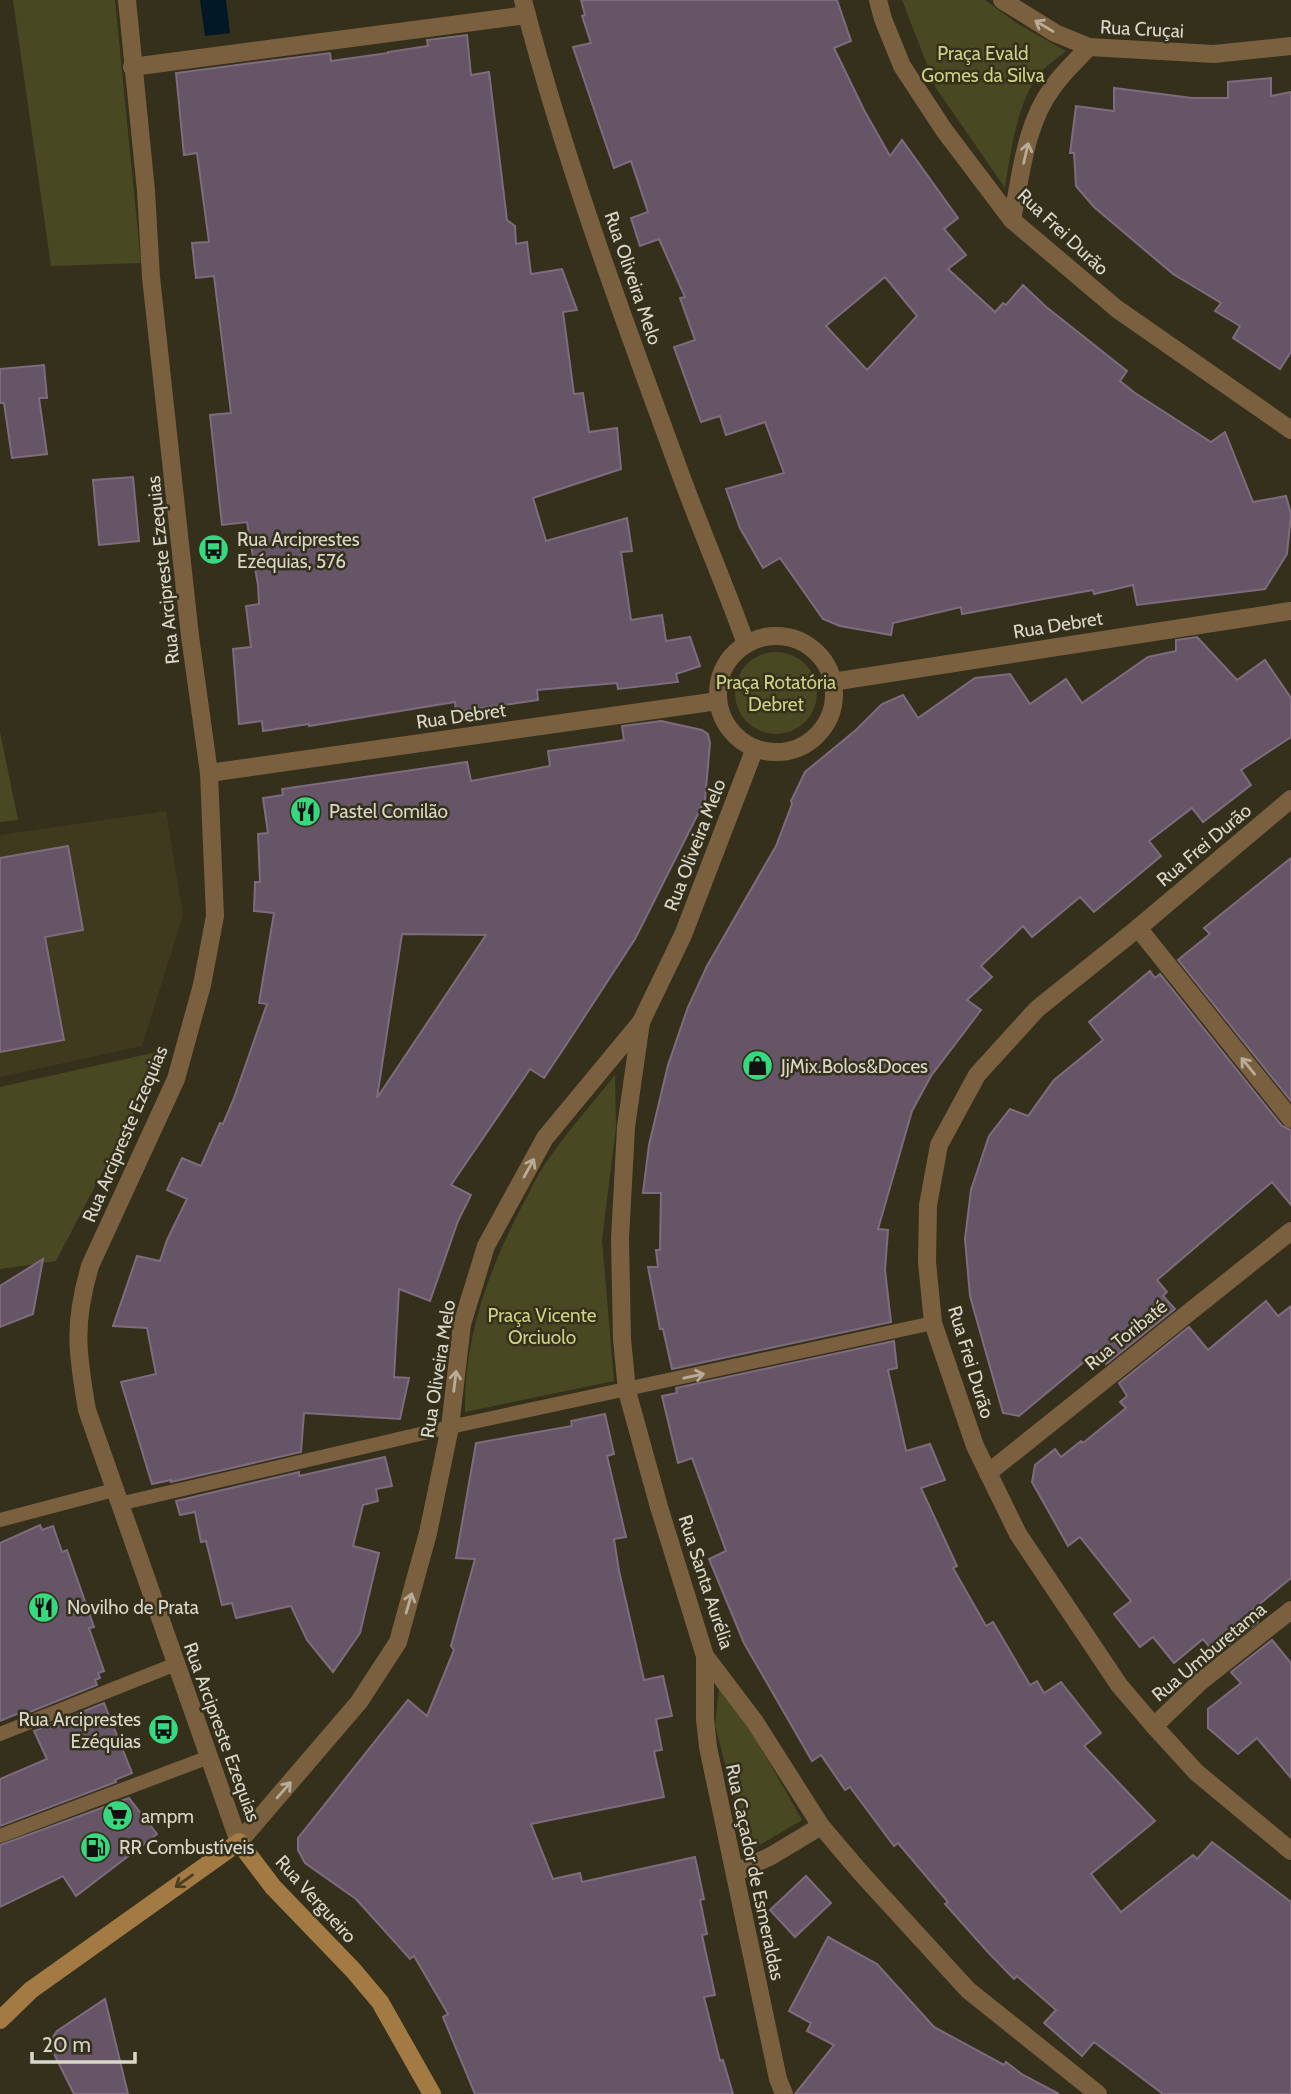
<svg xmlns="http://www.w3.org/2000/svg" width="1291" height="2094" font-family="Cabin,sans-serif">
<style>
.built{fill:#3f3a1d}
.green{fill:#484923}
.water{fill:#021826}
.building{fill:#665567;stroke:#7e6c7e;stroke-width:2;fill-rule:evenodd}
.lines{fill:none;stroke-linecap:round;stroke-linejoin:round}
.lane{stroke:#7a603f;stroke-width:14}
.street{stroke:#7a603f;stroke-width:18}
.secondary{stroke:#a37a43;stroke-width:18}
.oneway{stroke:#b8ad99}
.oneway2{stroke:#4a3f23}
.labels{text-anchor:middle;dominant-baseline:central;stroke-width:5;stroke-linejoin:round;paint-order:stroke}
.street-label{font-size:19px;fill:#d9d7ca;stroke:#34301b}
.park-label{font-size:19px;fill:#ced184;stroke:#34301b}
.poi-label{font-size:19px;fill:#d9d7ca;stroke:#34301b;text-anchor:start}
</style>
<rect width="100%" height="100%" fill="#34301b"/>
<polygon class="built" points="166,811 183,915 142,1046 0,1077 0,835"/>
<g class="green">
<polygon points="13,0 115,0 141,263 51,266"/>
<path d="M902,0H985L1018,24L1066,51C1057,59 1044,67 1037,77C1017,104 1010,155 1005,188L936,88Z"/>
<circle cx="776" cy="693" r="41"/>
<polygon points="0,732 18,820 0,822"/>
<polygon points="166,1050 56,1261 0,1269 0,1087"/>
<path d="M615,1075L616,1127L602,1240L614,1381L465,1412C464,1338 488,1271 522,1206C530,1192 536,1177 545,1164C566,1133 592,1104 615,1075Z"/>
<polygon points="719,1689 747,1723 802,1820 748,1852 715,1725"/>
</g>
<polygon class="water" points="200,0 226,0 230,33 205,36"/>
<g class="building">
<path d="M581,0H837L851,41L834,48L864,110L890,156L902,140L958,218L944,229L966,255L948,269L995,312L1003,303L1006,305L1023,285L1045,306L1127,371L1120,381L1135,393L1211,442L1225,432L1253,502L1286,496L1291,514L1287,554L1265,589L1137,605L1133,585L1094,594L1093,590L962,614L961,607L893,623L891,635L840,626L823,619L780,558L763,568L740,528L726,489L784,473L765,422L726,435L720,416L701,422L674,347L695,340L680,298L685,297L659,239L640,246L631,218L648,212L631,161L614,168L573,47L591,43L582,16L585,15ZM885,277L917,316L867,370L826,326Z"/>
<polygon points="467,35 471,75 489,72 507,220 515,226 516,244 527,242 531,274 562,269 577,310 563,312 574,394 583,393 589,432 617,428 621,469 533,498 546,541 627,518 632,551 621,552 631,620 662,615 666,641 690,637 700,666 676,674 678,682 618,689 617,683 537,690 538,700 456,712 455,702 309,726 309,724 263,731 262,721 239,724 233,649 251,647 246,606 259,604 258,585 247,522 222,525 210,415 231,413 214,276 196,278 192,243 209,242 197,153 184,155 176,73 330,53 331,61 388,53 388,52 428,46 427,40"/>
<polygon points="1271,78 1271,96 1291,92 1291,352 1280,369 1233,338 1240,326 1215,311 1221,303 1173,274 1094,207 1076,186 1074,153 1070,153 1076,106 1114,111 1114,88 1192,98 1228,98 1228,82"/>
<polygon points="44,365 47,398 39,398 47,454 12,458 4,403 0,403 0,369"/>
<polygon points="133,477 139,541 99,545 93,480"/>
<polygon points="1197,637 1237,680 1265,660 1291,698 1291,737 1241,770 1251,785 1203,822 1192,808 1149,841 1161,856 1094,912 1080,897 1032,937 1023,926 981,966 992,977 967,1000 981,1010 931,1076 912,1111 878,1229 888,1230 885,1270 891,1322 672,1369 663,1329 660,1329 648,1267 658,1267 656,1250 660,1250 661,1193 643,1193 649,1145 668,1065 688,1007 707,966 776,846 792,804 791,801 805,772 856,730 882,704 903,695 918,718 975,678 1010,674 1030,704 1066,679 1082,703 1148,657 1176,651 1176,640"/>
<path d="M661,721L702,730L708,734L710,743L705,800L635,939L566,1045L544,1078L530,1069L451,1185L471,1195L458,1221L430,1301L399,1289L394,1377L409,1378L400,1419L304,1413L301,1452L171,1482V1480L152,1484L121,1382L156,1374L147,1328L113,1326L137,1256L160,1261L167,1240L187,1199L167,1190L182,1158L201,1166L220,1123L223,1124L234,1098L267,1004L259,1003L274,913L254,911L255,882H260L258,834L268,833L263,798L283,795L282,789L467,762L471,781L550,766L548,751L624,740L622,726ZM402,934L486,935L377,1098Z"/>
<polygon points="68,846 83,930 45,937 64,1040 0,1052 0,858"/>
<polygon points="1291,858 1291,1101 1178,960 1210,934 1204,928"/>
<polygon points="1150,971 1155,978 1160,974 1282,1126 1291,1130 1291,1205 1272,1182 1157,1280 1167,1292 1163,1296 1175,1309 1106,1364 1097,1351 1019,1416 1003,1413 970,1296 965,1239 971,1190 989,1136 1010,1109 1028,1116 1054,1080 1103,1040 1089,1022"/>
<polygon points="43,1259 33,1314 0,1327 0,1286"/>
<polygon points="1266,1301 1278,1316 1291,1306 1291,1578 1250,1612 1258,1622 1216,1655 1203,1639 1174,1663 1153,1637 1140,1647 1114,1614 1131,1601 1080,1537 1068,1546 1032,1482 1035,1465 1055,1449 1061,1457 1081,1441 1083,1443 1126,1408 1120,1402 1127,1396 1119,1383 1189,1327 1208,1350"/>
<polygon points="894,1341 897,1368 888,1370 906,1451 930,1444 945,1480 921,1488 957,1566 953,1568 986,1626 993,1622 1030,1685 1037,1681 1044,1693 1061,1682 1101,1733 1084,1746 1155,1821 1091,1874 1121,1912 1193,1855 1197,1859 1212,1842 1291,1902 1291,2094 1163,2094 1094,2042 1082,2056 1044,2023 1056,2010 1017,1976 1014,1979 986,1950 945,1904 948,1902 898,1843 894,1846 850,1787 845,1790 821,1755 812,1761 744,1643 709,1559 726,1551 692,1458 678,1463 662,1396 677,1393 676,1388"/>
<polygon points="605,1414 614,1454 607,1456 626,1537 614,1539 619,1571 644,1680 663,1676 672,1716 656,1719 662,1750 654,1751 664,1797 531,1824 553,1879 580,1873 582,1882 695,1857 704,1899 700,1900 707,1934 702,1935 715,1995 704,1997 720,2061 723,2060 733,2094 475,2094 443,2017 448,2014 414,1956 410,1959 356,1899 305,1863 298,1850 298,1838 408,1700 427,1716 454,1650 451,1646 475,1559 456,1558 476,1443 572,1426 571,1421"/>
<polygon points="385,1457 392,1486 376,1489 378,1501 363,1505 353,1546 379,1553 360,1633 333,1672 307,1640 291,1606 236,1618 232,1603 222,1605 206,1541 201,1542 195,1512 180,1515 176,1501 299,1472 299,1476"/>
<polygon points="40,1525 42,1530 53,1526 62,1552 67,1550 94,1627 89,1628 104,1671 98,1673 100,1678 95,1680 97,1685 25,1714 24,1711 0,1721 0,1543"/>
<polygon points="1272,1640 1291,1663 1291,1778 1257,1738 1238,1754 1208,1728 1208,1709 1241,1683 1231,1672"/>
<polygon points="104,1703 132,1773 115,1780 116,1782 0,1826 0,1779 47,1759 34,1731"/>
<polygon points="129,1798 157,1834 76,1896 63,1876 0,1907 0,1845"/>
<polygon points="806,1876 831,1903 795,1937 770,1910"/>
<polygon points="828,1937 877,1964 934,2027 1004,2065 1006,2062 1023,2075 1059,2094 795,2094 834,2045 807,2031 811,2023 789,2011"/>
<polygon points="105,1999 128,2094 74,2094 53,2052 51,2040 57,2031"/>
</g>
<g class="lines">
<g class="lane">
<polyline points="119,1504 450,1427 933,1323"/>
<polyline points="0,1520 114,1490"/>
<polyline points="0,1734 176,1664"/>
<polyline points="0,1836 209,1757"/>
</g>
<g class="street">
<path d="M127,0L146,191L151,277L190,636L209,773L215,916L202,985L176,1079L90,1266C73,1324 77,1352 87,1410L239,1842L359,1702L398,1642L428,1533L450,1427L462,1324L486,1246L545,1138L641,1022L683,935L755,748"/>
<path d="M523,0C564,159 622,315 679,470C700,528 725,585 746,644"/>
<polyline points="878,0 883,19 902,66 944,130 1012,220 1117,309 1291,430"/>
<polyline points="1002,0 1055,33 1089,47 1214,54 1291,46"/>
<polyline points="132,67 527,15"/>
<path d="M1012,220C1021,175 1025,124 1053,87C1063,72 1077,60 1089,47"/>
<circle cx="776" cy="694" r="58"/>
<polyline points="832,682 1290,611"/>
<polyline points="209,773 718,701"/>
<polyline points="1291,799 1138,928 1037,1009 977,1075 939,1145 928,1205 927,1262 933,1323 975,1446 1018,1534 1119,1685 1154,1726 1196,1772 1291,1851"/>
<polyline points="1138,928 1291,1119"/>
<polyline points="641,1022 626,1127 620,1239 622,1339 627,1391 659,1507 705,1656 755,1722 821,1826 861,1873 968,1990 1098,2094"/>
<polyline points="988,1473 1291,1231"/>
<polyline points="705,1656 705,1719 708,1747 778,2079 784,2094"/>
<polyline points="1154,1726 1200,1682 1291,1610"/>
<polyline points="735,1873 771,1856 821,1826"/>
</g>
<polyline class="secondary" points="0,2020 31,1990 239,1842 273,1887 353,1970 380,2002 432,2094"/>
</g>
<defs><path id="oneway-shaft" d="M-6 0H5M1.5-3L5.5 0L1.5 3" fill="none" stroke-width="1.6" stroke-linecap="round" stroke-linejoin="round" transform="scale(1.75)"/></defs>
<g class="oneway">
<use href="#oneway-shaft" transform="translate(1044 26) rotate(-149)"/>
<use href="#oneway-shaft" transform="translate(1026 153) rotate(-77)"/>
<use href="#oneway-shaft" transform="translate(1248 1066) rotate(-129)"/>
<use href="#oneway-shaft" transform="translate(529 1168) rotate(-61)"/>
<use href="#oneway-shaft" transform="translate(694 1376) rotate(-12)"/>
<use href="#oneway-shaft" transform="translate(455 1381) rotate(-83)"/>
<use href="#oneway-shaft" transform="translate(409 1603) rotate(-74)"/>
<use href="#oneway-shaft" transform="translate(284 1790) rotate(-49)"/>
</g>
<use class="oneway2" href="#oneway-shaft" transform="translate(184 1881) rotate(145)"/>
<defs>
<symbol id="bus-disc" viewBox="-11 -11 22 22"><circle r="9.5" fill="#36d880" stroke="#34301b"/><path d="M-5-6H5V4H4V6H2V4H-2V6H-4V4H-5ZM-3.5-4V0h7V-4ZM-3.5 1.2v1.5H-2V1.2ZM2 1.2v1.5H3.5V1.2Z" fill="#111"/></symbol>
<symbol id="restaurant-disc" viewBox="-11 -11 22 22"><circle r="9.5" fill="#36d880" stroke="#34301b"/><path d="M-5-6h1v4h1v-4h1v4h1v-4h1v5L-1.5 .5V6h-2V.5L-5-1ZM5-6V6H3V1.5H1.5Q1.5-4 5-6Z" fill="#111"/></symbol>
<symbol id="shop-disc" viewBox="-11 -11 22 22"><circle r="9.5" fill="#36d880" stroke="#34301b"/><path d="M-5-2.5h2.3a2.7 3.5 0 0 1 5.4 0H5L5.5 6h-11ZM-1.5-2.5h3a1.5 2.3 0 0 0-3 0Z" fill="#111"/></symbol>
<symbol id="supermarket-disc" viewBox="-11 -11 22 22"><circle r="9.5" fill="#36d880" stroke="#34301b"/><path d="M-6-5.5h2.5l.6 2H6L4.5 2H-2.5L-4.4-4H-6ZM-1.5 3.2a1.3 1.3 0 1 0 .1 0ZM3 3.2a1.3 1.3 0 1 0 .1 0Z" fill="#111"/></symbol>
<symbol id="fuel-disc" viewBox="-11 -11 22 22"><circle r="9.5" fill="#36d880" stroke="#34301b"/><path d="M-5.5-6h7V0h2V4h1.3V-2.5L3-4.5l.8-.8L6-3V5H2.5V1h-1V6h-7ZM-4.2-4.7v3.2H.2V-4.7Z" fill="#111"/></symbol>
</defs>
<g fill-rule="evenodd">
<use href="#bus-disc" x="196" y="532" width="35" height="35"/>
<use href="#restaurant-disc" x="288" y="794" width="35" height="35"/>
<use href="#shop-disc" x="740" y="1048" width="35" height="35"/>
<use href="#restaurant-disc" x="26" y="1590" width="35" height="35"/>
<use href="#bus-disc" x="146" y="1712" width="35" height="35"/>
<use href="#supermarket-disc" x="100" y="1798" width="35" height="35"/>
<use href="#fuel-disc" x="78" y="1830" width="35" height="35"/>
</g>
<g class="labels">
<g class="street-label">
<text transform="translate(1142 29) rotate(3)">Rua Cruçai</text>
<text transform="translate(1063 232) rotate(43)">Rua Frei Durão</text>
<text transform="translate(633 278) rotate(71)">Rua Oliveira Melo</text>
<text transform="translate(163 570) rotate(-96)">Rua Arcipreste Ezequias</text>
<text transform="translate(1058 625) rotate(-9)">Rua Debret</text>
<text transform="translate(461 716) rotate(-8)">Rua Debret</text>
<text transform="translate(695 845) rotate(-69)">Rua Oliveira Melo</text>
<text transform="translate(1204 845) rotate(-40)">Rua Frei Durão</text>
<text transform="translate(125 1134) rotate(-67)">Rua Arcipreste Ezequias</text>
<text transform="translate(1126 1335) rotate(-39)">Rua Toribaté</text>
<text transform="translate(971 1362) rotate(73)">Rua Frei Durão</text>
<text transform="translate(438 1369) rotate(-81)">Rua Oliveira Melo</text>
<text transform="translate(706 1582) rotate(72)">Rua Santa Aurélia</text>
<text transform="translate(1209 1652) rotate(-40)">Rua Umburetama</text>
<text transform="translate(222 1732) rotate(70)">Rua Arcipreste Ezequias</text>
<text transform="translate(755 1872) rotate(78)">Rua Caçador de Esmeraldas</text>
<text transform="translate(316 1899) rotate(48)">Rua Vergueiro</text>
</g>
<g class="park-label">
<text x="983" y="53">Praça Evald<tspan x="983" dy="22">Gomes da Silva</tspan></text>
<text x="776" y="682">Praça Rotatória<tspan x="776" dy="22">Debret</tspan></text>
<text x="542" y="1315">Praça Vicente<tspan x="542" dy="22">Orciuolo</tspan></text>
</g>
<g class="poi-label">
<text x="237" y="539">Rua Arciprestes<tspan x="237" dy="22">Ezéquias, 576</tspan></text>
<text x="329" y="811">Pastel Comilão</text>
<text x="781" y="1066">JjMix.Bolos&amp;Doces</text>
<text x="67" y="1607">Novilho de Prata</text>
<text x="141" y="1719" text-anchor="end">Rua Arciprestes<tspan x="141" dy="22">Ezéquias</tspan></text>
<text x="141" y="1816">ampm</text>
<text x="119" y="1847">RR Combustíveis</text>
</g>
</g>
<path d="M32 2052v10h103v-10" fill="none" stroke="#d9d7ca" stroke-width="3.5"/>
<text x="42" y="2052" font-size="21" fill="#d9d7ca" stroke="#34301b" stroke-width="5" paint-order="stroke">20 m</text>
</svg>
